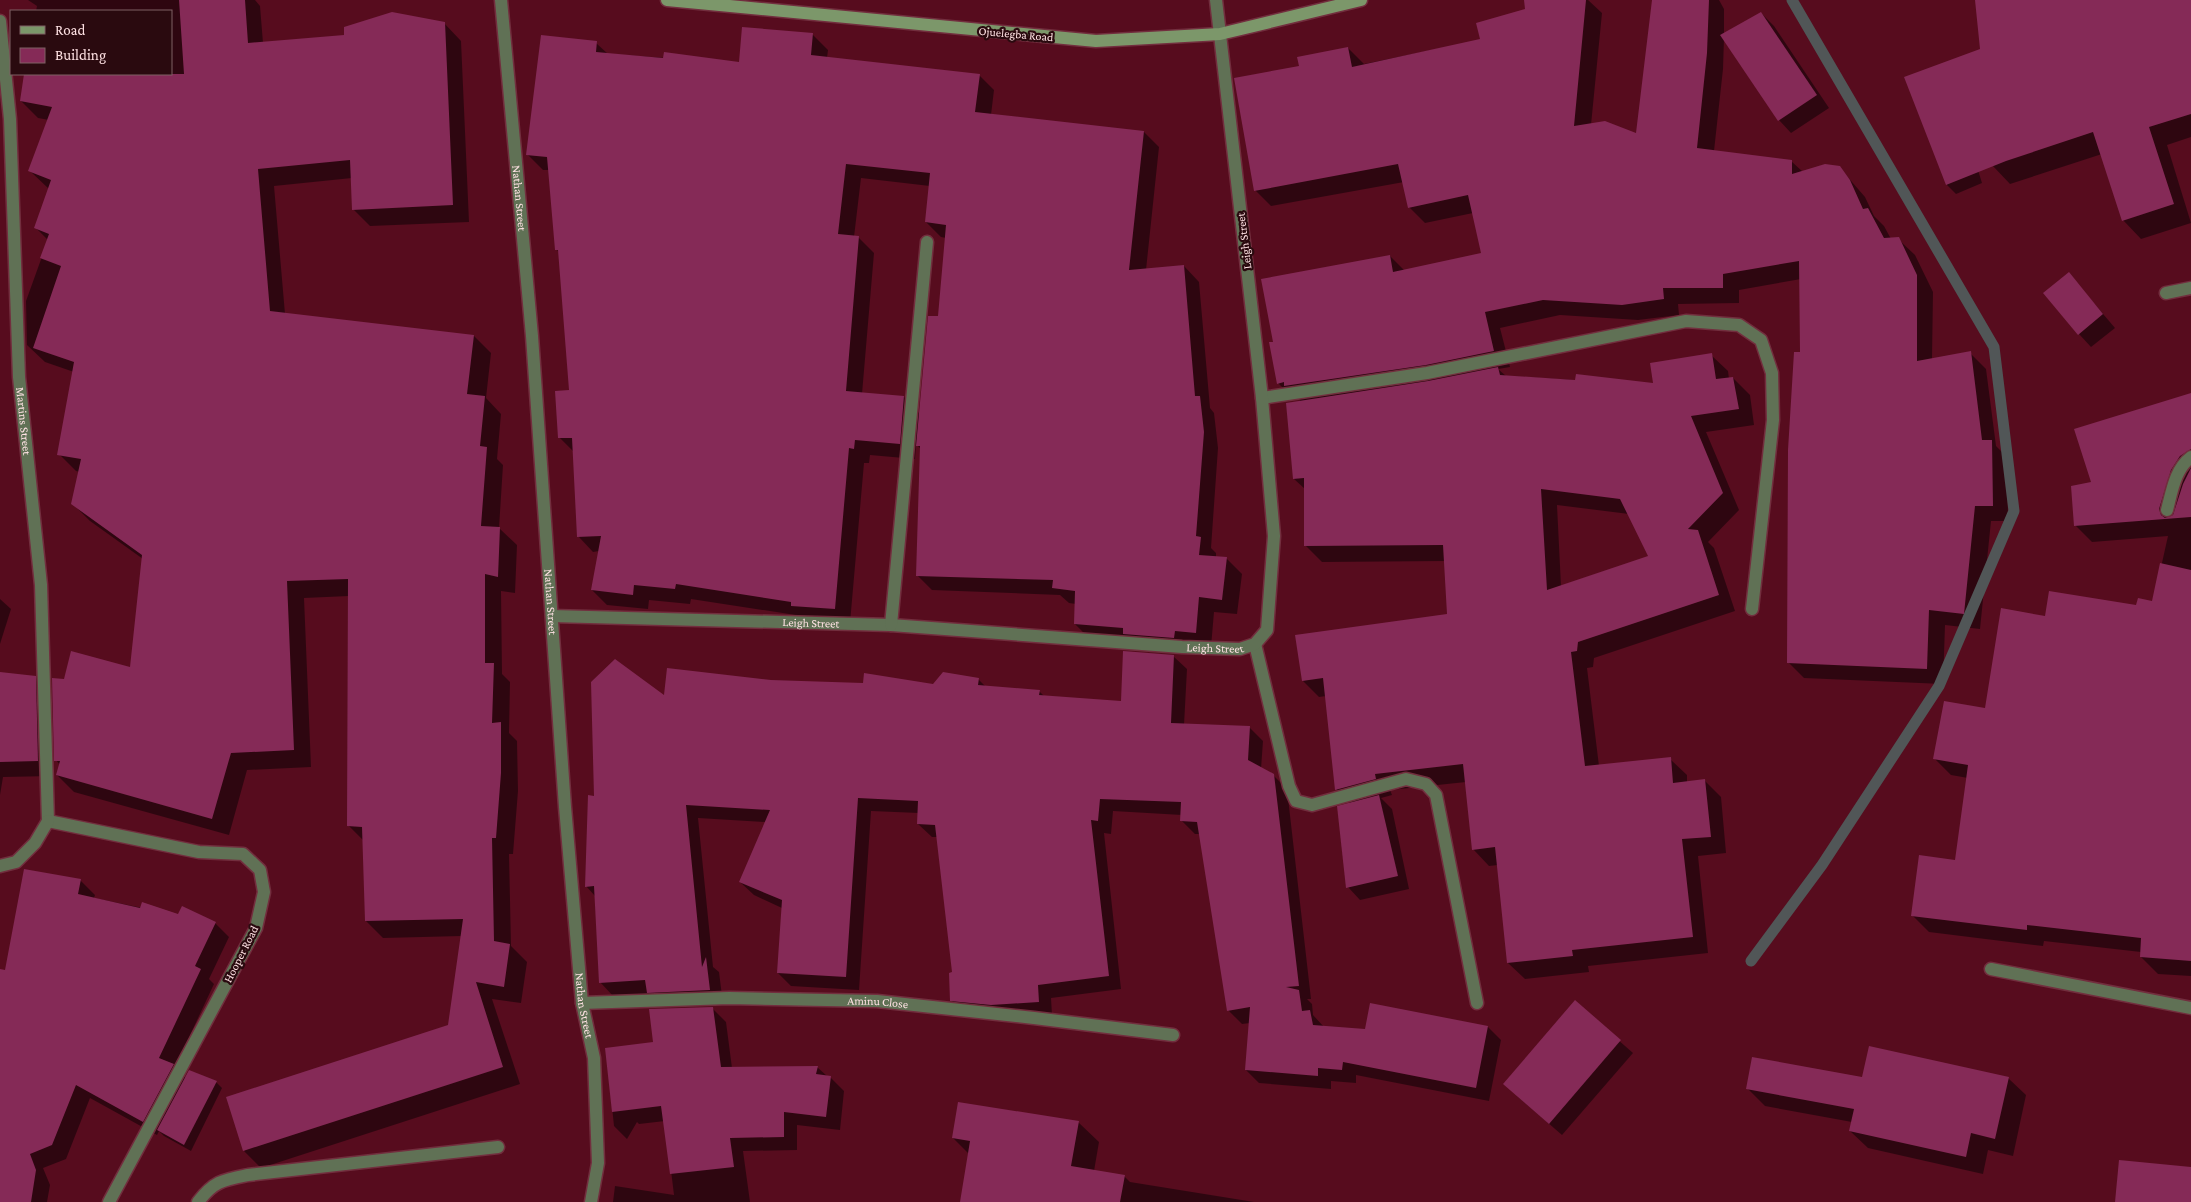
<svg xmlns="http://www.w3.org/2000/svg" width="2191" height="1202" font-family="'Crimson Pro',serif">
<style>
.shadow{fill:#0007;fill-rule:evenodd}
.lines{fill:none;stroke-linecap:round;stroke-linejoin:round}
.stream{stroke:#515657;stroke-width:11}
.building{fill:#852a57;fill-rule:evenodd}
.lane-casing{stroke:#722e3e;stroke-width:15}
.street-casing{stroke:#722e3e;stroke-width:15}
.secondary-casing{stroke:#722e3e;stroke-width:15}
.lane{stroke:#607155;stroke-width:12}
.street{stroke:#607155;stroke-width:12}
.secondary{stroke:#7c976a;stroke-width:12}
.labels{text-anchor:middle;dominant-baseline:central;stroke-width:4.5;stroke-linejoin:round;paint-order:stroke}
.street-label{font-size:12px;fill:#fee1e3;stroke:#2a0a0f}
</style>
<rect width="100%" height="100%" fill="#570c1e"/>
<g class="shadow">
<polygon points="28,0 255,0 260,6 263,43 346,36 444,23 461,41 469,222 370,226 353,209 352,178 274,186 285,314 474,336 491,353 486,398 501,414 497,459 503,465 499,528 517,545 515,593 501,591 502,674 510,682 509,733 517,741 518,791 513,854 509,854 511,946 527,962 521,1003 492,999 520,1084 261,1168 244,1151 449,1026 462,936 383,938 366,921 363,840 348,825 349,596 304,598 311,767 247,770 229,835 74,792 57,775 60,765 56,760 65,680 131,669 143,559 90,521 72,503 80,472 76,471 59,454 74,372 45,362 27,345 26,301 48,240 36,228 49,189 30,171 49,120 38,118 21,101 26,74 171,74 171,11 36,11 37,6"/>
<path d="M1525,0H1588L1602,13L1591,125L1637,135L1653,0H1719L1724,9V34L1761,13L1774,26L1829,108L1791,133L1779,120L1724,38L1723,69L1714,151L1791,161L1803,172L1839,167L1865,197L1874,216L1884,226L1891,239H1898L1915,255L1933,292L1932,359L1970,353L1986,369L1996,446L2007,457L2008,521H1991L1980,629L1945,625L1943,684L1804,678L1788,662L1802,353L1801,279L1739,290V303L1678,304L1679,315L1638,320L1560,315L1500,328L1510,367L1498,369L1506,376L1654,385L1711,355L1728,371L1729,379L1733,378L1750,395L1754,425L1706,432L1739,510L1708,542L1714,548L1735,611L1594,658L1593,667L1587,668L1599,766L1670,759L1687,775V782L1704,780L1721,797L1726,853L1698,856L1708,953L1588,966L1589,972L1525,979L1508,963L1498,865L1489,866L1473,849L1466,782L1390,790L1392,795L1381,798L1392,809L1409,889L1360,900L1348,887L1351,804L1337,790L1326,696L1319,697L1303,681L1449,615L1446,561L1322,562L1305,545V489L1294,479L1301,402L1298,398L1294,399L1278,383L1274,343L1390,256L1405,271L1482,254L1473,213L1425,223L1409,207L1404,182L1271,206L1255,190L1300,67L1348,48L1364,64L1481,40L1526,10ZM1557,505L1629,514L1650,556L1561,586Z"/>
<polygon points="1977,0 2191,0 2191,137 2167,145 2191,223 2141,239 2123,220 2102,154 2010,184 1992,165"/>
<path d="M743,29L813,35L828,50L827,58L979,75L994,90L991,115L1144,132L1159,147L1146,270L1184,266L1199,282L1210,408L1214,413L1218,448L1211,548L1216,553V557L1226,558L1242,574L1237,614L1214,612L1211,647L1090,639L1075,624L1076,604L1069,603L1060,595L932,590L917,575L921,449L916,444L915,459L870,455L869,463H864L850,623L807,621L802,616L691,599L690,604L649,600L648,609L607,605L592,590L599,551L593,552L578,536L574,452L559,437L570,391L560,253L557,250L550,170H543L527,154L596,43L608,54L740,63ZM861,178L930,186L926,222L941,237L946,238L940,318L920,414L904,397L862,394L874,253L858,237H854Z"/>
<polygon points="1948,75 1982,183 1956,194 1947,185"/>
<polygon points="2069,274 2115,328 2091,347 2079,334"/>
<polygon points="2191,394 2191,976 2158,974 2141,957 2141,952 2044,941 2043,946 1929,932 1913,916 1956,861 1968,778 1951,775 1935,759 1986,709 2046,618 2153,603 2168,536 2092,542 2075,525 2092,483"/>
<polygon points="0,599 11,609 0,644"/>
<polygon points="1173,656 1187,669 1184,725 1249,727 1263,741 1261,769 1273,775 1287,789 1311,999 1307,999 1312,1004 1313,1015 1324,1027 1366,1030 1371,1005 1488,1027 1501,1040 1489,1101 1356,1075 1356,1083 1331,1081 1331,1089 1259,1083 1246,1070 1250,1023 1242,1024 1229,1011 1200,834 1195,834 1181,820 1182,815 1113,811 1111,834 1104,833 1121,989 1051,998 1052,1015 965,1014 951,1000 953,973 938,837 932,837 918,824 919,813 871,811 859,990 791,986 778,973 782,908 754,895 740,882 766,822 698,818 713,967 719,972 723,1004 662,1006 650,994 613,996 600,982 595,896 586,886 595,797 665,698 771,681 934,686 978,679 986,687 1039,691 1044,696 1122,702"/>
<polygon points="0,673 35,677 50,692 53,776 3,777 0,795"/>
<polygon points="80,880 95,895 94,898 215,923 229,937 209,979 214,984 175,1067 186,1078 216,1082 222,1088 191,1151 164,1136 159,1131 157,1135 90,1098 66,1159 43,1168 50,1185 47,1202 0,1202 0,971 6,972"/>
<polygon points="1575,1002 1633,1053 1562,1135 1517,1096"/>
<polygon points="712,1008 726,1022 732,1068 817,1067 827,1076 830,1077 844,1091 840,1130 797,1125 797,1150 743,1151 750,1202 613,1202 615,1186 674,1195 665,1121 639,1124 637,1122 627,1139 614,1126 606,1049 655,1043"/>
<polygon points="2008,1078 2026,1095 2013,1156 1988,1150 1983,1174 1868,1148 1850,1131 1852,1122 1765,1106 1747,1088 1862,1079"/>
<polygon points="1078,1122 1099,1142 1094,1171 1124,1176 1130,1182 1254,1202 961,1202 969,1154 953,1138"/>
</g>
<g class="lines">
<polyline class="stream" points="1751,961 1822,865 1939,686 2014,511 1994,347 1792,0"/>
</g>
<g class="building">
<polygon points="179,0 245,0 248,43 344,35 344,27 392,12 445,22 453,205 352,210 350,160 258,169 270,311 474,335 467,394 485,396 480,446 487,447 481,526 500,527 498,577 485,574 485,663 494,663 492,723 501,722 501,773 496,838 492,838 494,941 510,944 504,987 476,982 503,1067 243,1151 226,1097 448,1025 463,919 365,921 362,827 347,826 348,579 287,581 294,750 231,753 212,819 56,775 60,761 54,761 52,678 64,679 71,651 130,667 142,555 71,504 81,459 57,455 74,362 33,348 61,266 40,258 49,234 34,228 51,180 28,171 52,107 20,101 24,74 184,74"/>
<polygon points="1524,0 1586,0 1574,126 1605,121 1636,133 1652,0 1709,0 1707,53 1697,148 1792,160 1792,174 1825,164 1840,166 1850,180 1863,209 1868,208 1884,238 1899,237 1917,275 1917,361 1971,351 1982,440 1992,440 1993,506 1975,506 1964,614 1929,610 1927,669 1787,663 1788,450 1794,352 1800,352 1799,261 1723,274 1723,288 1663,288 1664,299 1622,305 1543,300 1485,312 1494,351 1426,365 1284,386 1284,382 1277,384 1269,342 1273,342 1261,279 1390,255 1393,272 1481,253 1468,195 1408,208 1398,164 1254,191 1234,78 1299,66 1297,57 1348,47 1352,67 1480,39 1476,23 1525,9"/>
<polygon points="1975,0 2191,0 2191,114 2149,127 2174,204 2122,221 2093,132 2006,161 1946,185 1904,77 1980,49"/>
<polygon points="1761,12 1817,95 1778,121 1720,35"/>
<polygon points="742,27 813,33 811,55 980,74 975,112 1144,131 1129,270 1184,265 1195,396 1200,396 1204,432 1196,536 1201,537 1199,555 1227,557 1222,600 1199,597 1196,633 1175,631 1174,638 1123,634 1123,628 1074,624 1075,591 1052,588 1053,580 916,576 920,446 916,446 928,316 938,316 946,225 925,222 930,173 846,164 838,234 859,236 846,391 904,396 900,444 855,440 854,449 849,448 835,609 791,606 791,602 676,584 675,589 634,585 633,595 591,590 601,536 577,537 572,438 558,438 555,391 569,390 558,250 555,250 547,157 526,155 541,35 597,41 596,52 663,58 664,52 739,62"/>
<polygon points="2069,272 2103,314 2078,335 2043,293"/>
<path d="M1712,353L1716,379L1733,377L1739,409L1691,416L1723,493L1688,529L1698,530L1719,595L1578,642L1577,651L1571,652L1585,766L1671,757L1673,783L1705,779L1711,837L1682,839L1693,937L1572,950L1573,956L1507,963L1495,847L1472,850L1463,764L1375,774L1376,779L1335,790L1323,678L1302,681L1295,635L1447,614L1443,545L1304,546V478L1293,479L1286,403L1428,381L1498,367L1500,375L1575,380L1576,374L1653,383L1650,363ZM1541,489L1620,499L1648,556L1547,590Z"/>
<polygon points="2191,393 2191,449 2180,456 2171,470 2159,509 2161,515 2165,518 2173,515 2183,484 2191,468 2191,517 2074,526 2071,486 2091,482 2074,429"/>
<polygon points="2160,563 2191,570 2191,961 2140,957 2141,938 2027,925 2027,930 1911,916 1919,855 1955,860 1968,765 1933,759 1944,701 1985,708 2001,608 2045,616 2049,591 2136,605 2138,598 2152,601"/>
<polygon points="1123,651 1174,655 1171,723 1250,726 1248,760 1274,774 1299,986 1286,987 1299,990 1302,1011 1310,1010 1313,1025 1365,1029 1370,1003 1488,1026 1476,1088 1343,1062 1342,1070 1318,1068 1318,1076 1245,1070 1250,1007 1227,1011 1197,822 1180,821 1181,802 1100,799 1098,821 1091,820 1109,976 1038,985 1039,1002 991,1005 950,1001 949,973 952,972 935,825 917,824 918,801 858,798 846,977 777,973 782,900 739,882 770,810 686,805 702,967 706,957 710,990 647,993 645,980 599,983 594,886 585,887 588,795 594,796 591,682 615,659 664,695 667,668 771,680 863,683 864,673 933,684 943,672 979,678 978,685 1040,690 1039,695 1121,701"/>
<polygon points="0,672 36,676 38,761 0,762"/>
<polygon points="1379,795 1398,876 1346,888 1337,806"/>
<polygon points="24,869 81,879 78,894 140,908 142,902 178,914 182,906 216,922 195,966 201,969 159,1058 174,1064 143,1122 76,1085 52,1145 30,1154 36,1170 31,1202 0,1202 0,969 5,970"/>
<polygon points="1575,1000 1621,1040 1549,1124 1503,1084"/>
<polygon points="713,1007 721,1067 818,1066 816,1074 831,1076 826,1117 784,1112 784,1137 730,1138 734,1167 670,1174 661,1106 612,1112 605,1048 653,1042 649,1009"/>
<polygon points="1869,1046 2009,1077 1995,1139 1971,1133 1966,1157 1849,1131 1854,1109 1746,1089 1752,1057 1862,1077"/>
<polygon points="189,1070 217,1081 184,1145 157,1130"/>
<polygon points="958,1102 1079,1121 1071,1166 1125,1175 1120,1202 960,1202 970,1141 952,1138"/>
<polygon points="2119,1160 2191,1167 2191,1202 2115,1202"/>
</g>
<g class="lines">
<defs>
<g id="lane">
<polyline points="2166,293 2191,288"/>
<path d="M2167,510C2172,491 2175,469 2191,457"/>
<polyline points="1255,644 1289,786 1296,801 1312,805 1406,779 1426,784 1436,795 1477,1003"/>
<path d="M198,1202C214,1181 223,1180 248,1175L498,1147"/>
</g>
<g id="street">
<path id="s1" d="M501,0L532,336L565,807L582,1003L594,1058L598,1163L591,1202"/>
<path id="s2" d="M0,21L10,119L19,377L41,585L48,821"/>
<polyline points="1262,398 1427,373 1686,321 1739,325 1761,340 1772,373 1773,420 1752,609"/>
<path id="s3" d="M552,616L891,625L1182,647L1240,649L1255,644L1267,630L1274,536L1262,398L1216,0"/>
<polyline points="891,625 927,242"/>
<polyline points="48,821 199,852 243,854 260,870 264,892 256,928 109,1202"/>
<polyline points="0,866 16,862 35,843 48,821"/>
<polyline points="1991,969 2191,1008"/>
<path id="s4" d="M582,1003L729,998L877,1001L1034,1018L1173,1035"/>
</g>
<polyline id="secondary" points="667,0 1096,41 1220,34 1361,0"/>
</defs>
<use href="#lane" class="lane-casing"/>
<use href="#street" class="street-casing"/>
<use href="#secondary" class="secondary-casing"/>
<use href="#lane" class="lane"/>
<use href="#street" class="street"/>
<use href="#secondary" class="secondary"/>
</g>
<g class="labels">
<g class="street-label">
<text transform="translate(1016 34) rotate(5)">Ojuelegba Road</text>
<text stroke="none"><textPath href="#s1" startOffset="199">Nathan Street</textPath></text>
<text transform="translate(1244 241) rotate(-97)">Leigh Street</text>
<text stroke="none"><textPath href="#s2" startOffset="401">Martins Street</textPath></text>
<text stroke="none"><textPath href="#s1" startOffset="604">Nathan Street</textPath></text>
<text stroke="none"><textPath href="#s3" startOffset="259">Leigh Street</textPath></text>
<text stroke="none"><textPath href="#s3" startOffset="664">Leigh Street</textPath></text>
<text transform="translate(241 954) rotate(-63)">Hooper Road</text>
<text stroke="none"><textPath href="#s4" startOffset="296">Aminu Close</textPath></text>
<text stroke="none"><textPath href="#s1" startOffset="1009">Nathan Street</textPath></text>
</g>
</g>
<rect x="10" y="10" width="162" height="65" fill="#2a0a0f" stroke="#7f6064"/>
<rect x="20" y="26" width="25" height="8" fill="#7c976a" stroke="#7f6064"/>
<text x="55" y="35" font-size="15" fill="#fee1e3">Road</text>
<rect x="20" y="48" width="25" height="15" fill="#852a57" stroke="#7f6064"/>
<text x="55" y="60" font-size="15" fill="#fee1e3">Building</text>
</svg>
